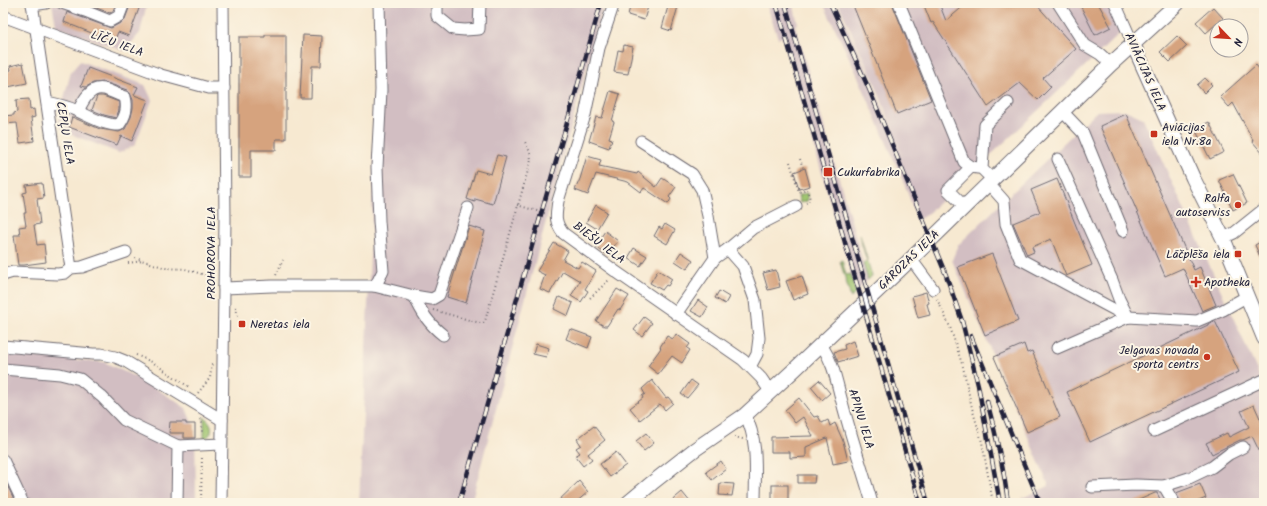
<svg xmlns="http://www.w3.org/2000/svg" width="1267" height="506" font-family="Kalam,sans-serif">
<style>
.industrial{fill:#d2bec2}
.green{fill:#a0c570;stroke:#617456}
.building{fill:#d6a37e}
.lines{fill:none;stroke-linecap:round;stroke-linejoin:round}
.minor-casing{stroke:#6d6870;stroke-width:13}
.major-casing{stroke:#6d6870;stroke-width:16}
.path{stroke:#6d6870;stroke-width:2;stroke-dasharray:1 3;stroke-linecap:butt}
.minor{stroke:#fff;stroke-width:11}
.major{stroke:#fff;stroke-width:14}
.rail-casing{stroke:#22223b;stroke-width:4.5}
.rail{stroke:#fcf5e5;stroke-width:3;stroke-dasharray:9;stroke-linecap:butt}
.poi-dot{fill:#c8321e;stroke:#fcf5e5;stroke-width:1.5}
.labels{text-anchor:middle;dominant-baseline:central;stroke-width:4;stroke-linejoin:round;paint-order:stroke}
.street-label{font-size:12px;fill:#22223b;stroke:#fcf5e5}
.poi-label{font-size:12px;fill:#22223b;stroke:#fcf5e5;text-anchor:start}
</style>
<rect width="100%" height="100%" fill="#fcf5e5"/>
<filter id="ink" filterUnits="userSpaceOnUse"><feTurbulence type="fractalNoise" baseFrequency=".025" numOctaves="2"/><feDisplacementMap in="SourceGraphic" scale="8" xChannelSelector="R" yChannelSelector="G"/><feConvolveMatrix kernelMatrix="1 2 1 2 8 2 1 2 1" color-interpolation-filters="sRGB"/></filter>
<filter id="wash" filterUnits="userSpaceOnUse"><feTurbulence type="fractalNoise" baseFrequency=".012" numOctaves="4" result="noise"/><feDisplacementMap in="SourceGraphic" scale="16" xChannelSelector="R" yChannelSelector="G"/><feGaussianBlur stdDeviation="0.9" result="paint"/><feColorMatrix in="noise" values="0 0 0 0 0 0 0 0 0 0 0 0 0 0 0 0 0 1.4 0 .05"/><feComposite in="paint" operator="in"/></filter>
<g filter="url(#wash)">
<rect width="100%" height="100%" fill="#f7e9d1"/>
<g class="industrial">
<polygon points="52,3 147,3 140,33 124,51 56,26"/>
<polygon points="379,3 604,3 471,503 359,503 379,57"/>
<polygon points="766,3 793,3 798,24 795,25 868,280 856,292 783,37 778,38"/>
<polygon points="823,3 836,3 863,61 904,160 876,86 838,3 1107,3 1121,32 1008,139 926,215 917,220 906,188 857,74"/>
<polygon points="80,61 145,85 152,100 135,145 119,153 65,132 57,124 71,72"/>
<polygon points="1125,110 1143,118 1264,386 1264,503 1024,503 1022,498 1049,486 952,260 958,245 1097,111"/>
<polygon points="3,354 104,362 146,382 186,408 192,423 195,424 196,503 3,503"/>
</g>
<g class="green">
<polygon points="807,193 808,199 807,201 800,203 798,196"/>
<polygon points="859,235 860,235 872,276 868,280 863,263 867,261"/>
<polygon points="842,260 846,275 851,274 856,292 851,298 840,261"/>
<path d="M204,417C213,423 215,434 204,439Z"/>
</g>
<g id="blocks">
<g class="building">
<polygon points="83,3 116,3 113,11 110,13"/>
<polygon points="131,3 141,3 129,36 118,32 114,42 64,22 67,12 111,28 122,22 125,19"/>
<polygon points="631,3 649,3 644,20 628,15"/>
<polygon points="669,3 679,3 671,31 662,28"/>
<polygon points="852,3 892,3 931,100 897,114"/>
<polygon points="923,3 939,3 946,21 967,3 1035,3 1076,49 1043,78 1051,87 1038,100 1020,83 988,107 933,22 931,23"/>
<polygon points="1079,3 1098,3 1111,27 1095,35"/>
<polygon points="1213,7 1223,18 1206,33 1196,22"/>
<polygon points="265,35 286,35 286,139 276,139 276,150 251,150 251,177 239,177 239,37 265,37"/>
<polygon points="303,35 322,36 321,66 312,66 311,98 300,98"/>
<polygon points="1177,36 1187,46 1170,62 1160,52"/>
<polygon points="624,45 633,47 628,74 614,72 618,50 623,51"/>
<polygon points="23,63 27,83 3,88 3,72 11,70 10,66"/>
<polygon points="1256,65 1264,75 1264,155 1252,141 1253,140 1233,103 1229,107 1220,97"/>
<polygon points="88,68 138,87 134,95 148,100 132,141 121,136 117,145 69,127 72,117 100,129 119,132 125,129 131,117 133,108 133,100 130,93 127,90 104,82 93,83 86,87 81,86"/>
<polygon points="1205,78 1212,85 1204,93 1197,85"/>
<polygon points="610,91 620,94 612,121 614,122 609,138 612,139 609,148 589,141 596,117 602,118"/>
<polygon points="97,96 103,96 119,102 119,110 116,118 104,115 92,110"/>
<polygon points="29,99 30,110 34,109 35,117 31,118 34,141 20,143 17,123 3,124 3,116 14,115 14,113 17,112 16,100"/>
<polygon points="1126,114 1194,270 1200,267 1216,305 1202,311 1183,268 1165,276 1100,126"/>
<polygon points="1209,122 1224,152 1210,159 1195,129"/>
<polygon points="497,155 506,157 493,204 475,199 475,202 467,199 476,170 491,174"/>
<polygon points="587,156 601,160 599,166 637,174 638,172 656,187 662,178 676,187 669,197 671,199 668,204 644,188 641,192 628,182 596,174 588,195 575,190 580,179"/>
<polygon points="805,168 810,186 799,189 794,172"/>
<polygon points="1233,174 1247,203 1233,210 1219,180"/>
<polygon points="1057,179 1092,265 1066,276 1051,239 1032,247 1034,252 1027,255 1013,223 1040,212 1031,190"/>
<polygon points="42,183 44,198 37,199 40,224 34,225 37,245 44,244 46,262 24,265 18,265 14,235 20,235 19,227 26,226 24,213 26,213 23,193 27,192 26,185"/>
<polygon points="596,205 607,212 597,229 586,222"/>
<polygon points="665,224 675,230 667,244 654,236 659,227 662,229"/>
<polygon points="469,226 485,231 466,303 447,297"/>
<polygon points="605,231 618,241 607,255 595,246"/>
<polygon points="1264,240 1264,266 1255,245"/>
<polygon points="554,243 568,251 563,260 578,268 582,262 596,271 585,289 588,291 581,302 571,296 580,281 563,271 550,293 540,289 545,275 537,271"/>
<polygon points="634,248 647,256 640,266 628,258"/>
<polygon points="681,252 693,260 687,269 675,261"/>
<polygon points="992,254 1018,321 985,335 958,267"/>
<polygon points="658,270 672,279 668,286 666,285 662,290 650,283"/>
<polygon points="776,270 780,287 768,290 763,273"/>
<polygon points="802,276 808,294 793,300 786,281"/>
<polygon points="617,289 629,296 620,310 618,309 607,326 604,326 596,321"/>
<polygon points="719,291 729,297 725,304 715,298"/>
<polygon points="926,292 929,303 927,304 930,315 918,318 912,296"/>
<polygon points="559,297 573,303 568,316 554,309"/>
<polygon points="698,300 708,307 702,317 691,311"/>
<polygon points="644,317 652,323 642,336 634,330"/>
<polygon points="1215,321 1239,372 1090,442 1067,392 1208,325 1208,324"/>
<polygon points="570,329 592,337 588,348 566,339"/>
<polygon points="676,334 690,344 687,348 690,350 682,363 672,356 658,374 648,366 661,348 660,347 667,336 673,339"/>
<polygon points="853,341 858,356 838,362 834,352 845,349 844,345"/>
<polygon points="536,344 549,348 546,357 533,354"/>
<polygon points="1024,344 1027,353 1032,351 1060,417 1027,432 994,357"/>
<polygon points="652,380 666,398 668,397 673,403 665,410 660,404 640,420 630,408 643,398 642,396 645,394 642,389"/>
<polygon points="691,380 698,385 687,398 681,394"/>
<polygon points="819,380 830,393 822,400 811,387"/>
<polygon points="799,398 814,417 818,416 822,423 828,420 830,426 835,423 843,441 848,461 833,464 827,438 806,447 806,457 790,458 790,452 771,452 771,437 813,436 803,417 795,423 785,410"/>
<polygon points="1254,405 1264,427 1264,461 1252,436 1243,440 1240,440 1212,454 1206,443 1227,433 1229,437 1249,427 1241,411"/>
<polygon points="170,422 186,422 186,424 195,424 195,438 184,438 184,433 169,433"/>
<polygon points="594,426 605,440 588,454 592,459 583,466 575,456 580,453 576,448 581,445 577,439"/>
<polygon points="646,433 654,443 644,451 636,441"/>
<polygon points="616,452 626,465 610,477 600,464"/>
<polygon points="721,461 726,469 712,480 706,472"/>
<polygon points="798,475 815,475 814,483 798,483"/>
<polygon points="3,477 15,501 11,503 3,503"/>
<polygon points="579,481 588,492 575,503 556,503"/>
<polygon points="720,483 734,484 732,496 719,495"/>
<polygon points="1200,484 1206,498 1194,503 1181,503 1176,493"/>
<rect x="772" y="485" width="16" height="17"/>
<polygon points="682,492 691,503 669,503"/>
<polygon points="1155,493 1157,493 1162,503 1132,503"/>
</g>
</g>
</g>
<g filter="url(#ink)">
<use href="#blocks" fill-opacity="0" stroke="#6d6870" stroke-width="1"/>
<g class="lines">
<defs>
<g id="minor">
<polyline points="32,3 71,268"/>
<polyline points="62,3 85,11 110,21 119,16 124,3"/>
<polyline points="437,3 437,16 453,29 465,30 479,29 480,3"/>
<path d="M614,3L599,48L585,115L558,201C556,215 554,221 563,233L615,271L743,360L761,378L770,391"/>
<polyline points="899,3 964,162 971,167"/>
<polyline points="1058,3 1085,45 1100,54 1111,64"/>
<polyline points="1115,3 1133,44"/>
<polyline points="32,5 46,3"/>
<polyline points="3,16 161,75 209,88 224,88"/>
<path d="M47,102C57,104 66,106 75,110C89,116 103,125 119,125C126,116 128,108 125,97C118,95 111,91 104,89C90,86 83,101 78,111"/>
<polyline points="1062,111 1083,133 1123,231"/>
<polyline points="641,141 692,174 702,190 708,216 715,258 676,314"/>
<polyline points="1058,159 1112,280 1119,299 1128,317"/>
<polyline points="992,179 982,169 985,125 1008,103"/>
<polyline points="988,183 1004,201 1006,224 1020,259 1128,317"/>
<polyline points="964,206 948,190 971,167 978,168"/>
<polyline points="1223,238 1234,233 1264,209"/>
<polyline points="728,249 753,228 796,206"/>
<polyline points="715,258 728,249 743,266 755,300 759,338 757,354 750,367"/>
<polyline points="911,259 933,289"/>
<polyline points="3,275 13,272 58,274 65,273 71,268 82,267 126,252"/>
<polyline points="374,286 414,296 432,299 439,295 468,208"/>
<polyline points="224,288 272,286 374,286 378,281 383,271 379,221 377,167 381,90 379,3"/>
<path d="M414,296C422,313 428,323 443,335"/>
<path d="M821,344C834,364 836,380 842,402C851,436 862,469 872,503"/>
<polyline points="3,346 93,354 101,354 115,357 125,361 222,420"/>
<polyline points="1057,348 1128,317 1197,321 1223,310 1246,297"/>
<polyline points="3,369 60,374 80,379 102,397 124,420 178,446 177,503"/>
<path d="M745,415C759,440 755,475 755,503"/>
<polyline points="1154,431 1264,380"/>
<polyline points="178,446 221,444"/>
<polyline points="3,460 23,503"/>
<polyline points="1164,486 1174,503"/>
<polyline points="1092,487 1136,485 1164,486 1189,478 1212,467 1229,454 1243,447"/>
<polyline points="221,503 225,220 223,3"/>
</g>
<g id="major">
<polyline points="1133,44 1193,178 1223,238 1264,338"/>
<polyline points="628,503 652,483 694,450 745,415 793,371 911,259 1111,64 1178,3"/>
</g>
</defs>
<use href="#minor" class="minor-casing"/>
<use href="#major" class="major-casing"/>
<g class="path">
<polyline points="800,159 803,168"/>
<polyline points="790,162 799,192 807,189 810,199 809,202 806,203"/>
<polyline points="517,205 547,214"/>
<polyline points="135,258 166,268 185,269 215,278"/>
<polyline points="128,263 143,261"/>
<polyline points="276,275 283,260"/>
<polyline points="590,298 610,279"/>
<polyline points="937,299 950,327 963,367 972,408 982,442 993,503"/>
<polyline points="235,307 237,317"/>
<polyline points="433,310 480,323 483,323 485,321 531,160 530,152 525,142"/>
<polyline points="136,355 152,362 189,387"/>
<polyline points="198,393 210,378 212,364"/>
<polyline points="200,419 202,423 202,434"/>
<polyline points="734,437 743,439"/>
<polyline points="201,503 202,455"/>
</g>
<use href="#minor" class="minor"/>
<use href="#major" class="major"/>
<defs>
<g id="rail">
<polyline points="776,3 920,503"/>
<polyline points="785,3 928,503"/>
<polyline points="830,3 869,89 946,275 962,321 978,385 1000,503"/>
<polyline points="971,336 1040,503"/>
<path d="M987,401C996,435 1004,468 1008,503"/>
<polyline points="459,503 601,3"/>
</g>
</defs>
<use href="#rail" class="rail-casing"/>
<use href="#rail" class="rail"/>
</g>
</g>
<g class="poi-dot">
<rect x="1150" y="130" width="8" height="8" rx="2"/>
<rect x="823" y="167" width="10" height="10" rx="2"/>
<circle cx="1238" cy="205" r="4"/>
<rect x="1234" y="250" width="8" height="8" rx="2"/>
<path d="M1194 276h4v4h4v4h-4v4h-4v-4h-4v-4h4z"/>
<rect x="238" y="320" width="8" height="8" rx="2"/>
<circle cx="1207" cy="357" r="4"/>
</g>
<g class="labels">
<g class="street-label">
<text transform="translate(117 44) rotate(20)">LĪČU IELA</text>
<text transform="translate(1145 72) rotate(66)">AVIĀCIJAS IELA</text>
<text transform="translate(65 133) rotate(81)">CEPĻU IELA</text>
<text transform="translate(599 243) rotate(37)">BIEŠU IELA</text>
<text transform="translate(211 253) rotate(-90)">PROHOROVA IELA</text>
<text transform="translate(909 260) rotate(-44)">GAROZAS IELA</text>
<text transform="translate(861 419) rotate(73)">APIŅU IELA</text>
</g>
<g class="poi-label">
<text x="1162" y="127">Aviācijas<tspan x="1162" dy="14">iela Nr.8a</tspan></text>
<text x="837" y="172">Cukurfabrika</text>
<text x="1230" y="198" text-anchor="end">Ralfa<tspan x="1230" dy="14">autoserviss</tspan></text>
<text x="1230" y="254" text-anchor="end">Lāčplēša iela</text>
<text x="1204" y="282">Apotheka</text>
<text x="250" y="324">Neretas iela</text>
<text x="1199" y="350" text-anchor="end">Jelgavas novada<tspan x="1199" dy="14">sporta centrs</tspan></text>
</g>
</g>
<rect width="1267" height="506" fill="none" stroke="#fcf5e5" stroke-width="16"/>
<g transform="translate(1229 38) rotate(115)"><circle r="19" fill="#fcf5e5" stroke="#a5a1a1"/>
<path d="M0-3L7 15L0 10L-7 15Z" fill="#c8321e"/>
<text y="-6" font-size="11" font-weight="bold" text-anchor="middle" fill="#22223b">N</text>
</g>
</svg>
